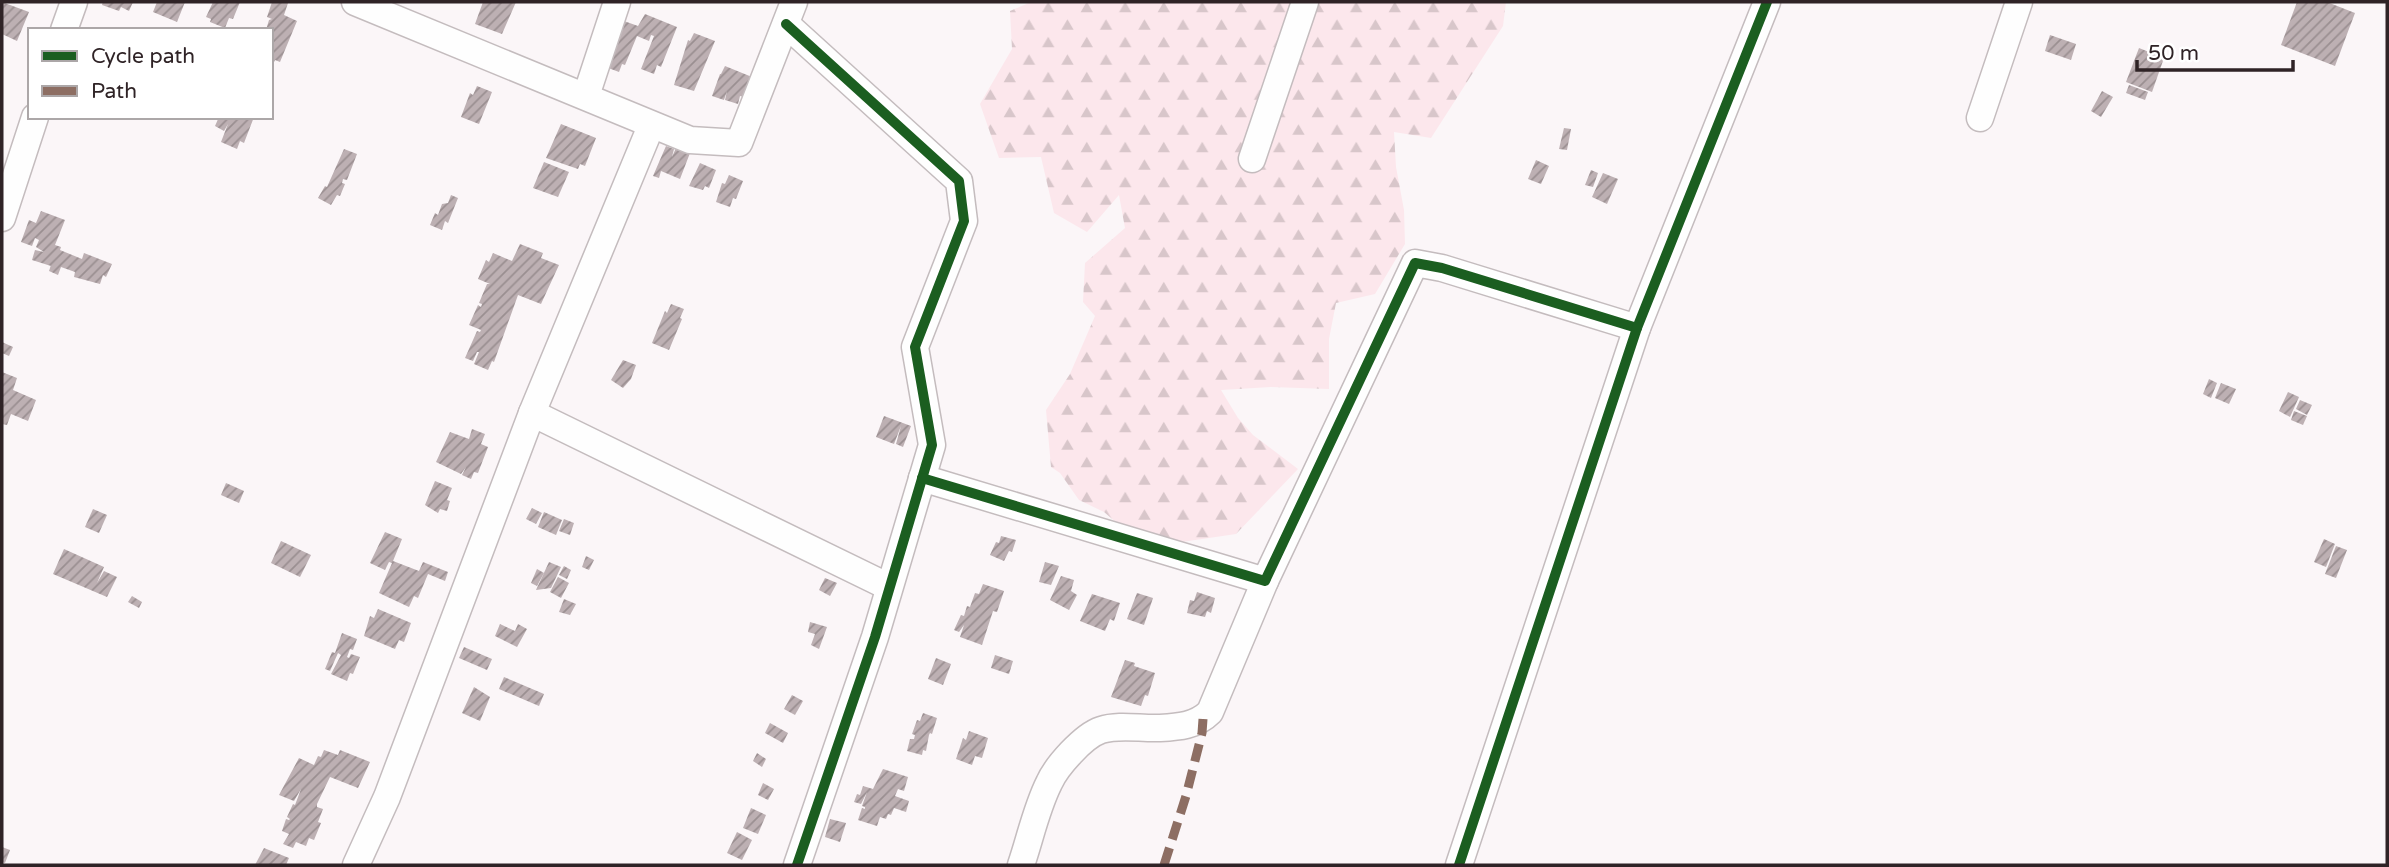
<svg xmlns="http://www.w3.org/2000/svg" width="2389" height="867" font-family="'Varela Round',sans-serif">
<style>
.forest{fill:url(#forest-firs)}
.building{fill:url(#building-hatch)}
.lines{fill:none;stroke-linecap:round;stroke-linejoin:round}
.minor-casing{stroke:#c4bcbe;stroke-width:29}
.minor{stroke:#fefefe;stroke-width:26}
.quiet{stroke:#8d6e63;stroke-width:9;stroke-dasharray:18 9;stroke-linecap:butt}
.cycleway-casing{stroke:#fff;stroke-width:15}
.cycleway{stroke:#1b5e20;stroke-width:10}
</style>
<defs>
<pattern id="forest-firs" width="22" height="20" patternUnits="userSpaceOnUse" patternTransform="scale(1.75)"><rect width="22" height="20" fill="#fce7ec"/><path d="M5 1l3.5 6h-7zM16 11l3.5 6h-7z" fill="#d8c6ca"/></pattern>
<pattern id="building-hatch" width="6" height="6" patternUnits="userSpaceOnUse" patternTransform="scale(1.75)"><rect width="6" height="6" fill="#bdb0b3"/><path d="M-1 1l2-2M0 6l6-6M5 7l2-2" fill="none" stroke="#9a8f91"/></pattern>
</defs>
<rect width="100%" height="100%" fill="#fbf6f8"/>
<polygon class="forest" points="1031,2 1506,2 1503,26 1431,138 1394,132 1396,167 1404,210 1405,244 1375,294 1336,303 1329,339 1329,389 1271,387 1221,390 1238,418 1253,435 1298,469 1236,534 1175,543 1131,535 1104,512 1079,500 1060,473 1051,467 1046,410 1070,374 1095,316 1083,302 1085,263 1125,228 1119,195 1087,232 1054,213 1041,157 999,158 980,104 1012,49 1010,11"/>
<g class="building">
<polygon points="2,2 29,12 17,41 2,34"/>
<polygon points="103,2 133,2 129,11 121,7 119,11 102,5"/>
<polygon points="157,2 185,2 177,22 153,12"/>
<polygon points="213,2 240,2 233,19 229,18 225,28 210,22 211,19 206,17"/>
<polygon points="272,2 288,3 284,15 297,21 280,62 275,60 271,68 271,30 266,30 269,20 272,19 267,17"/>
<polygon points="483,2 516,2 502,34 475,24"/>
<polygon points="2297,2 2327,2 2355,13 2335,66 2281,45"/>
<polygon points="645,14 677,27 661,67 657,65 654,74 641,69 654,36 651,35 649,41 637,36 625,65 622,64 619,72 603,66 624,21 638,26"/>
<polygon points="694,33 715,41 694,91 674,85 688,40 690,41"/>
<polygon points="2050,35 2076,44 2071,60 2045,51"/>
<polygon points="2139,48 2164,58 2152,92 2126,82"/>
<polygon points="725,66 752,77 744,97 740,96 738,104 725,100 727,91 724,100 712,96 720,74 721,74"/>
<polygon points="2129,85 2148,92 2145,100 2126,93"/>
<polygon points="477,86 492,92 479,124 461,117 470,93 473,95"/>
<polygon points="2102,91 2113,97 2101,117 2091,111"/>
<polygon points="219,117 254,117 244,143 240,141 237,149 221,142 228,124 224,131 215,126"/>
<polygon points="561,124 596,138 585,166 580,164 578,169 546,158"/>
<polygon points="1564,128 1571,129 1567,150 1559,149"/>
<polygon points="666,146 674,149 672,157 676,148 690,153 680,179 661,171 659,178 653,176"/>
<polygon points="344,149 357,154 347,180 343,179 342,183 345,184 340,196 337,195 331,205 318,198 325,186 327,187"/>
<polygon points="1536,160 1549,166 1541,184 1528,179"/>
<polygon points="544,162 569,172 558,197 533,188"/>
<polygon points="700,163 716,170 709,188 705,186 703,190 689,186"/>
<polygon points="1591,170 1598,173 1593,187 1585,185"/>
<polygon points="1603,173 1618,179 1607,204 1592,197"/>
<polygon points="729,175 743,181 736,199 733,198 730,207 716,202 722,183 725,184"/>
<polygon points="451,195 458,198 448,223 445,221 442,230 430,225 435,213 438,215 442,204 448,203"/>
<polygon points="41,211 65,220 55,245 61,247 60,250 82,259 84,253 112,264 106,277 103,275 100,284 74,277 75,272 61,267 58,275 49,271 54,256 51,266 32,260 35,250 44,252 36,247 39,240 35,238 32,246 21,242 29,220 36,223"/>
<polygon points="520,244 543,253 541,258 559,265 541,304 518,295 494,362 492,361 488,370 474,364 479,352 477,352 473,361 465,358 477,331 480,332 481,330 469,325 478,305 481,307 482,304 479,303 487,284 490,284 478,279 486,260 489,262 493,253 512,261"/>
<polygon points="671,304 684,309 680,318 682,319 669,350 652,343 665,311 667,313"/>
<polygon points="2,342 13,347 9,356 2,353"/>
<polygon points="623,360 636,365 631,379 623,388 611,380"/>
<polygon points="2,372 17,378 13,390 36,400 28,421 11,414 7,425 2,424"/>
<polygon points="2209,379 2217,383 2211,398 2203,394"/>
<polygon points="2221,383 2236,389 2229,404 2215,398"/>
<polygon points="2288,392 2299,397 2290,417 2279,411"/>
<polygon points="2300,400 2312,405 2307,415 2296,409"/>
<polygon points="2294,411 2307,416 2303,425 2291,420"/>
<polygon points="884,416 911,426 903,447 896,444 901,426 894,444 876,437"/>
<polygon points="472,429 485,434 481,444 488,447 478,473 474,472 471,479 462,475 466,467 461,474 436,462 450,432 469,439"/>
<polygon points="435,481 452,488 447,500 450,501 447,511 440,509 438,513 425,505"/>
<polygon points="226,483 244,491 239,503 221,495"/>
<polygon points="532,508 542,513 536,524 526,519"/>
<polygon points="93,509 107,515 99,533 85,527"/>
<polygon points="544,512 562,520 556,535 538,527"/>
<polygon points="564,519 574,523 570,535 559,531"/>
<polygon points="385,532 402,539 393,561 419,571 423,562 448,572 445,581 428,574 418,598 414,596 409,607 379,593 392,563 389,562 385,570 370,563"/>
<polygon points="1001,536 1016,540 1012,552 1009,551 1004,561 990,555 996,542 999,543"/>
<polygon points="2324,539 2335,544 2326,567 2314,562"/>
<polygon points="281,541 311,555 300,577 271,563"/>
<polygon points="2336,546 2347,550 2336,578 2325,574"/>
<polygon points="64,549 104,567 97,583 104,571 117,577 107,597 53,574"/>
<polygon points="586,556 594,560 589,570 582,567"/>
<polygon points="549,562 561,567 551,588 536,590"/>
<polygon points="1045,562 1059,566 1051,585 1039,582"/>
<polygon points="564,566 571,570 567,579 559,575"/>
<polygon points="537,569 544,573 537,586 531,583"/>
<polygon points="1061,576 1074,580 1071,591 1077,595 1069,610 1050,600"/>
<polygon points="558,577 569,583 561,598 550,592"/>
<polygon points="825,578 837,583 830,596 819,590"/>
<polygon points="983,584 1004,591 997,612 993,611 982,645 960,637 964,625 959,632 954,630 961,615 964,616 967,606 970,607 975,593 979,594"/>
<polygon points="1197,592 1215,598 1211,613 1207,611 1205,617 1187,613 1190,600 1194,601"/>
<polygon points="1137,593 1153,598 1144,625 1127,619"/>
<polygon points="1092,594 1120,603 1114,621 1110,619 1105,631 1080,621"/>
<polygon points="132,596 142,602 139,608 128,602"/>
<polygon points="564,599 576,604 570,615 559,612"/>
<polygon points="378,609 411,623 404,642 399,640 395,649 364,636 370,616 374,618"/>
<polygon points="810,622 827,627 819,649 811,645 815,634 808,632"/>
<polygon points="500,624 515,631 518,624 527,629 517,647 495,636"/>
<polygon points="342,633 357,639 353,650 350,649 347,657 349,658 351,654 360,657 353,674 350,673 347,681 331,674 341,655 338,653 330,671 325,669 332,652 335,653"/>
<polygon points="464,647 492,659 487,670 459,658"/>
<polygon points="995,655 1013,661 1009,674 991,668"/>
<polygon points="936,658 951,664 943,685 928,679"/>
<polygon points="1125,660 1135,663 1134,666 1155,673 1148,696 1145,695 1141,706 1111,697"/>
<polygon points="504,677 544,694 539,706 499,689"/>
<polygon points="474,687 490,697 480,721 462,713"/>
<polygon points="792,695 803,701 795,715 784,709"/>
<polygon points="923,713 937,718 932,734 930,733 929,735 926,751 923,750 922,755 907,751 910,739 914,739 915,735 912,734 917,720 920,721"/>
<polygon points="770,723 788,733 783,743 765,733"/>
<polygon points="969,731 988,738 982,758 975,756 972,765 956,759 963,738 966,740"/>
<polygon points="324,750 338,755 340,750 370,762 358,788 330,777 317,804 317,807 323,809 318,822 321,823 314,840 309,838 306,846 296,842 293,848 283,844 289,834 282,831 286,819 289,820 290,819 287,817 293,804 295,805 301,789 294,801 279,795 299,758 314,765 318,756 321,757"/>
<polygon points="757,753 766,759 762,767 753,761"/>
<polygon points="883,769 908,777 904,791 898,789 895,796 909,801 906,812 894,808 891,815 888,814 886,819 880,817 877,826 858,820 862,808 865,809 865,807 862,806 867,792 861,804 854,802 857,794 860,795 863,786 873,789"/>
<polygon points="763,783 774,789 768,800 758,795"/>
<polygon points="751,808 766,815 758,834 743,828"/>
<polygon points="830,819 846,823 840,842 825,837"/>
<polygon points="737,832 752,840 742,860 727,853"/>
<polygon points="2,847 10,850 5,863 2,862"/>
<polygon points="264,848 289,858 286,865 255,865"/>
</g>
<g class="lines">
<defs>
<g id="minor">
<polyline points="355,2 690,140 739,143 794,2"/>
<polyline points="786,24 959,181 964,221 915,347 932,445 875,637 797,865"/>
<polyline points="64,30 74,2"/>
<polyline points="586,96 617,2"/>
<polyline points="1980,118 2019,2"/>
<polyline points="1252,159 1305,2"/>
<polyline points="2,218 35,117"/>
<polyline points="532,413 889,587"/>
<polyline points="922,478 1265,581 1415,263 1442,268 1637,328"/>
<polyline points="356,865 387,797 532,413 651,126"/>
<path d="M1021,865C1030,839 1036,809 1049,783C1056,767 1083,736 1101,730C1119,724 1141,729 1160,728C1178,727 1196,726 1210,712L1265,581"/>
<polyline points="1459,865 1637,328 1767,2"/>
</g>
</defs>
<use href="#minor" class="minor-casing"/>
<use href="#minor" class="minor"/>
<polyline class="quiet" points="1164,865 1186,796 1202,733 1203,719"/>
<defs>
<g id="cycleway">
<polyline points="786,24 959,181 964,221 915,347 932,445 875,637 797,865"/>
<polyline points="922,478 1265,581 1415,263 1442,268 1637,328"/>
<polyline points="1459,865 1637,328 1767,2"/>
</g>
</defs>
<use href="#cycleway" class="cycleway-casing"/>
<use href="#cycleway" class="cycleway"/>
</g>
<rect width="2389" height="867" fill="none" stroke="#2f2326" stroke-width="7"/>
<rect x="28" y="28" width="245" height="91" fill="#ffffff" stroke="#aca7a8" stroke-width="2"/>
<rect x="42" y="51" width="35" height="10" fill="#1b5e20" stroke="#aca7a8" stroke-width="2"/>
<text x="91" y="63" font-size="21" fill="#2f2326">Cycle path</text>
<rect x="42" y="86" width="35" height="10" fill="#8d6e63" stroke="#aca7a8" stroke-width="2"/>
<text x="91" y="98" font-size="21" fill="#2f2326">Path</text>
<path d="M2137 60v10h156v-10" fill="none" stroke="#2f2326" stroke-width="3.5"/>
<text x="2148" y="60" font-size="21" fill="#2f2326" stroke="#ffffff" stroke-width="5" paint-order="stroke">50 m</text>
</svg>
